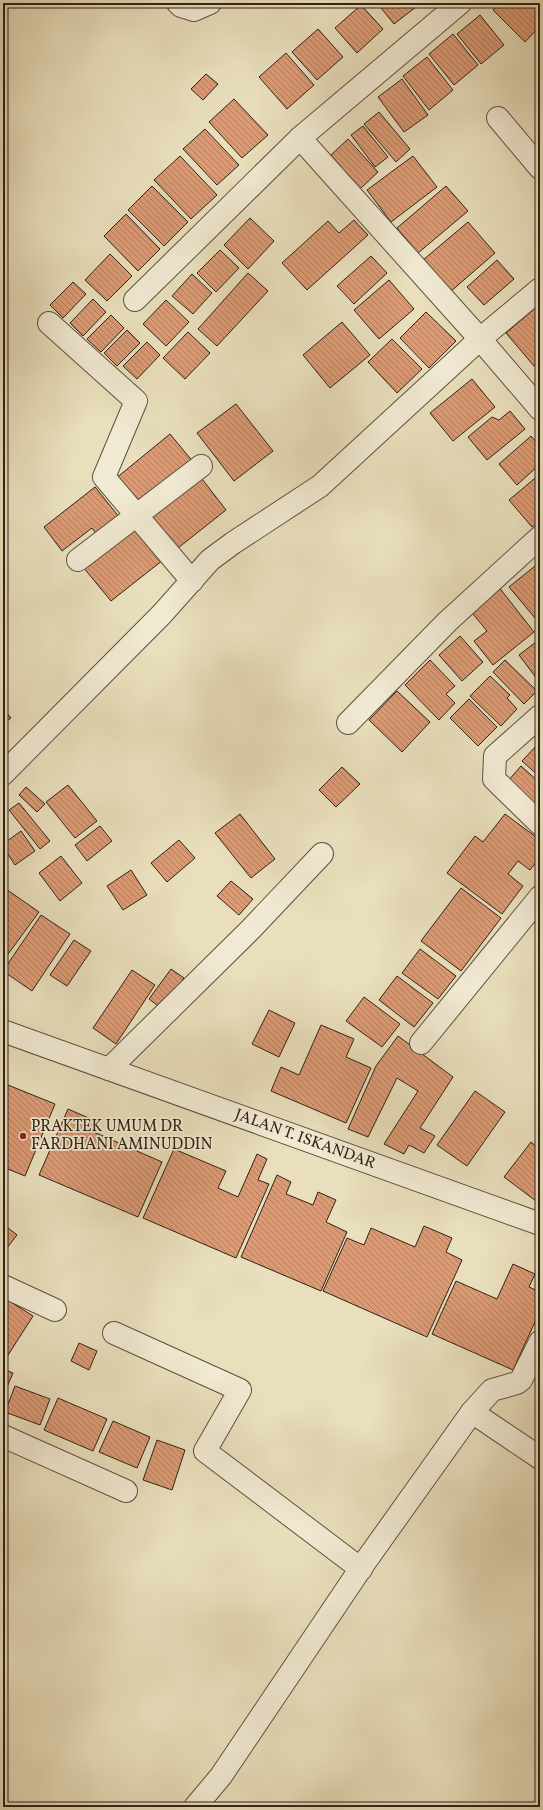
<svg xmlns="http://www.w3.org/2000/svg" width="543" height="1810" font-family="Vollkorn,serif">
<style>
.building{fill:url(#building-back-hatch);stroke:#302117}
.lines{fill:none;stroke-linecap:round;stroke-linejoin:round}
.minor-casing{stroke:#5e5040;stroke-width:24}
.minor{stroke:#f1ead3;stroke-width:22}
.poi-dot{fill:#8f2418;stroke:#f1ead3;stroke-width:1.5}
.labels{text-anchor:middle;dominant-baseline:central;stroke-width:3.5;stroke-linejoin:round;paint-order:stroke}
.poi-label{font-size:16px;fill:#302117;stroke:#f1ead3;text-anchor:start}
.street-label{font-size:16px;fill:#302117;stroke:#f1ead3}
</style>
<defs>
<pattern id="building-back-hatch" width="6" height="6" patternUnits="userSpaceOnUse"><rect width="6" height="6" fill="#dd9a73"/><path d="M-1 5l2 2M0 0l6 6M5-1l2 2" fill="none" stroke="#b47d5d"/></pattern>
</defs>
<rect width="100%" height="100%" fill="#e9dfbc"/>
<filter id="stains"><feTurbulence type="fractalNoise" baseFrequency=".005" numOctaves="4"/><feColorMatrix values="0 0 0 0 .2 0 0 0 0 .09 0 0 0 0 .02 0 0 0 .5 -.17"/></filter>
<radialGradient id="worn" r=".72"><stop offset=".6" stop-color="#630" stop-opacity="0"/><stop offset="1" stop-color="#630" stop-opacity=".3"/></radialGradient>
<g class="building">
<polygon points="377,3 413,3 416,7 394,24"/>
<polygon points="500,3 540,3 540,26 525,42 493,10"/>
<polygon points="361,5 383,29 357,53 335,28"/>
<polygon points="480,15 504,45 481,64 457,34"/>
<polygon points="318,29 343,57 317,80 292,52"/>
<polygon points="453,34 478,65 454,85 429,54"/>
<polygon points="286,53 314,85 287,109 259,77"/>
<polygon points="427,57 453,90 429,110 403,76"/>
<polygon points="206,74 218,84 203,100 191,89"/>
<polygon points="402,79 428,115 404,132 378,97"/>
<polygon points="234,99 268,135 242,158 209,122"/>
<polygon points="379,112 410,149 396,162 364,124"/>
<polygon points="363,126 388,157 375,167 351,135"/>
<polygon points="205,129 239,165 217,185 183,149"/>
<polygon points="348,139 378,172 360,189 331,155"/>
<polygon points="180,156 217,195 191,219 154,180"/>
<polygon points="413,156 437,187 391,222 367,190"/>
<polygon points="152,186 188,222 164,246 128,210"/>
<polygon points="446,186 468,211 418,253 397,228"/>
<polygon points="126,214 160,249 138,271 104,236"/>
<polygon points="250,218 274,241 248,269 224,245"/>
<polygon points="354,220 368,235 307,290 282,263 328,221 339,233"/>
<polygon points="468,222 495,253 450,292 423,260"/>
<polygon points="220,250 239,268 216,292 197,273"/>
<polygon points="110,254 132,276 107,301 85,280"/>
<polygon points="371,256 387,273 354,304 337,286"/>
<polygon points="497,260 514,279 484,305 467,287"/>
<polygon points="248,273 268,291 217,346 198,329"/>
<polygon points="192,274 212,293 193,314 172,296"/>
<polygon points="389,280 414,309 379,339 354,310"/>
<polygon points="73,282 86,294 63,318 50,305"/>
<polygon points="93,299 106,312 83,336 70,323"/>
<polygon points="166,300 189,322 166,346 143,324"/>
<polygon points="540,304 540,360 534,366 506,333"/>
<polygon points="426,312 456,341 429,368 400,338"/>
<polygon points="111,315 124,328 101,352 87,339"/>
<polygon points="342,322 370,355 330,388 303,355"/>
<polygon points="127,330 140,343 117,366 104,353"/>
<polygon points="188,332 210,353 185,379 163,358"/>
<polygon points="392,339 422,369 397,393 368,362"/>
<polygon points="147,342 160,355 137,379 123,366"/>
<polygon points="472,379 495,407 453,441 430,413"/>
<polygon points="236,404 273,451 234,481 197,433"/>
<polygon points="510,411 525,429 487,460 468,437 492,417 499,420"/>
<polygon points="170,434 194,463 138,508 115,479"/>
<polygon points="531,436 540,447 540,464 517,485 499,464"/>
<polygon points="540,474 540,521 532,527 509,500"/>
<polygon points="199,475 226,510 173,552 145,518"/>
<polygon points="95,487 120,518 97,535 92,528 62,551 44,527"/>
<polygon points="136,526 163,560 111,601 83,567"/>
<polygon points="535,566 540,572 540,613 535,618 509,587"/>
<polygon points="498,586 534,632 493,665 474,641 487,631 469,609"/>
<polygon points="460,636 483,662 462,681 439,655"/>
<polygon points="540,639 540,677 537,679 519,655"/>
<polygon points="430,660 455,686 446,694 455,703 439,720 405,685"/>
<polygon points="505,660 537,691 524,704 493,672"/>
<polygon points="490,676 510,695 507,698 517,709 501,726 470,696"/>
<polygon points="397,691 430,722 402,752 369,720"/>
<polygon points="469,699 497,727 478,746 450,718"/>
<polygon points="3,708 11,718 3,724"/>
<polygon points="538,744 540,746 540,777 522,761"/>
<polygon points="521,766 540,783 540,811 507,782"/>
<polygon points="342,767 360,784 336,807 319,790"/>
<polygon points="68,785 97,821 75,838 46,802"/>
<polygon points="26,787 45,804 37,812 19,795"/>
<polygon points="19,803 50,841 40,849 9,810"/>
<polygon points="240,814 275,859 251,878 215,833"/>
<polygon points="505,814 540,840 540,857 530,870 518,861 508,874 523,886 502,914 447,873 475,836 483,842"/>
<polygon points="100,826 112,841 87,861 75,845"/>
<polygon points="21,831 35,851 15,865 3,847 3,844"/>
<polygon points="179,840 195,858 167,882 151,863"/>
<polygon points="61,856 82,883 60,901 39,873"/>
<polygon points="131,870 147,895 123,910 107,886"/>
<polygon points="231,881 253,899 239,915 217,896"/>
<polygon points="3,887 39,912 3,961"/>
<polygon points="461,888 501,918 461,971 421,941"/>
<polygon points="41,915 70,934 32,991 3,971"/>
<polygon points="74,940 91,951 67,986 50,975"/>
<polygon points="420,949 456,976 438,999 402,973"/>
<polygon points="171,969 184,978 162,1009 149,999"/>
<polygon points="132,970 155,985 116,1044 93,1028"/>
<polygon points="397,976 433,1003 414,1027 379,1000"/>
<polygon points="364,997 400,1024 382,1047 346,1021"/>
<polygon points="269,1010 295,1023 279,1057 252,1044"/>
<polygon points="321,1025 354,1039 346,1057 371,1068 346,1123 271,1091 281,1067 299,1075"/>
<polygon points="398,1036 453,1077 420,1128 435,1136 424,1153 409,1145 404,1154 384,1144 418,1091 397,1078 368,1137 348,1129 376,1066"/>
<polygon points="3,1083 55,1104 25,1176 3,1167"/>
<polygon points="475,1091 505,1112 467,1166 437,1145"/>
<polygon points="68,1109 98,1122 94,1132 162,1162 138,1217 39,1175"/>
<polygon points="531,1142 540,1149 540,1204 504,1177"/>
<polygon points="174,1149 226,1171 218,1188 238,1197 257,1154 267,1159 258,1180 269,1184 236,1258 143,1218"/>
<polygon points="277,1175 291,1182 286,1194 313,1205 318,1192 336,1200 326,1222 347,1232 321,1291 241,1257"/>
<polygon points="3,1224 17,1235 3,1253"/>
<polygon points="424,1226 452,1238 446,1252 462,1260 427,1337 323,1291 347,1238 364,1245 371,1228 415,1247"/>
<polygon points="513,1264 535,1274 529,1287 540,1292 540,1311 513,1370 432,1334 456,1281 497,1299"/>
<polygon points="3,1297 33,1316 3,1363"/>
<polygon points="79,1343 97,1351 89,1370 71,1361"/>
<polygon points="3,1369 13,1373 3,1396"/>
<polygon points="15,1386 50,1399 40,1425 5,1412"/>
<polygon points="58,1398 107,1419 93,1451 44,1430"/>
<polygon points="113,1421 150,1437 137,1468 99,1452"/>
<polygon points="157,1440 185,1450 172,1490 143,1480"/>
</g>
<g class="lines">
<defs>
<g id="minor">
<polyline points="178,3 181,6 194,10 210,3"/>
<polyline points="498,118 540,168"/>
<polyline points="300,138 480,339 540,409"/>
<polyline points="135,300 300,138 460,3"/>
<polyline points="49,323 136,401 104,477 192,581"/>
<polyline points="78,560 201,466"/>
<polyline points="540,716 495,756 494,779 540,824"/>
<polyline points="348,723 448,621 540,537"/>
<polyline points="3,774 162,614 210,560 233,543 320,486 480,339 540,289"/>
<path id="s1" d="M3,1031L540,1224"/>
<polyline points="421,1043 540,897"/>
<polyline points="109,1069 251,929 322,854"/>
<polyline points="3,1286 55,1310"/>
<polyline points="114,1333 240,1390 205,1451 361,1569"/>
<polyline points="472,1412 540,1458"/>
<polyline points="3,1436 126,1491"/>
<polyline points="195,1807 221,1776 365,1562 472,1412 492,1390 517,1383 521,1380 540,1342"/>
</g>
</defs>
<use href="#minor" class="minor-casing"/>
<use href="#minor" class="minor"/>
</g>
<circle class="poi-dot" cx="23" cy="1136" r="4"/>
<g class="labels">
<g class="poi-label">
<text x="31" y="1127">PRAKTEK UMUM DR<tspan x="31" dy="18">FARDHANI AMINUDDIN</tspan></text>
</g>
<g class="street-label">
<text stroke="none"><textPath href="#s1" startOffset="321">JALAN T. ISKANDAR</textPath></text>
</g>
</g>
<rect width="543" height="1810" fill="none" stroke="#e9dfbc" stroke-width="16"/>
<rect x="4" y="4" width="535" height="1802" fill="none" stroke="#302117" stroke-width="2"/>
<rect x="8" y="8" width="527" height="1794" fill="none" stroke="#302117"/>
<rect width="100%" height="100%" filter="url(#stains)"/>
<rect width="100%" height="100%" fill="url(#worn)"/>
</svg>
